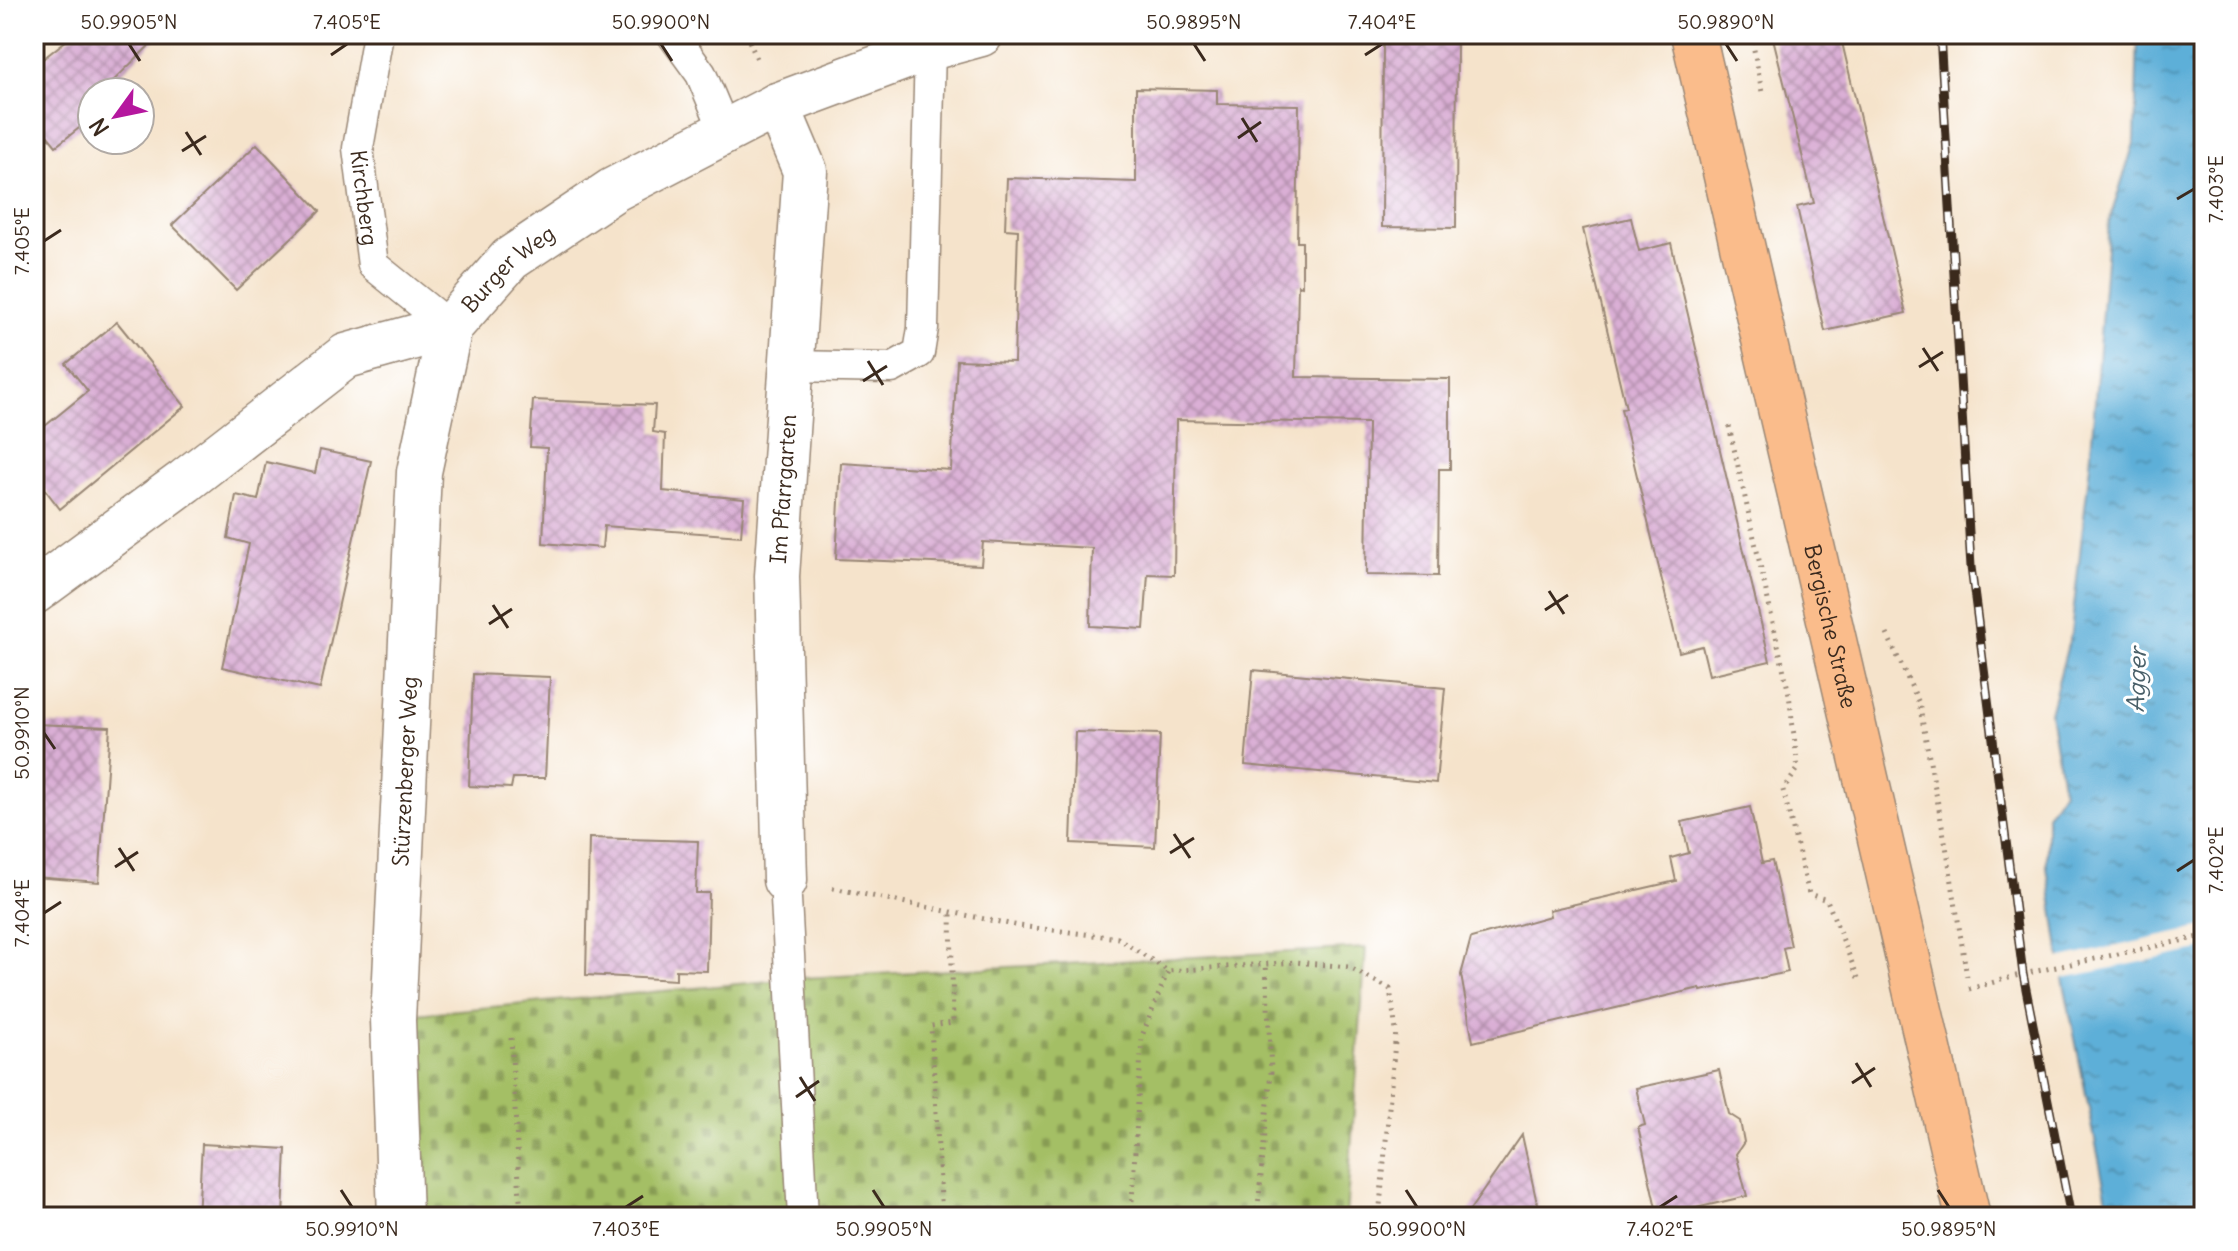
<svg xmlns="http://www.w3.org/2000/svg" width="2238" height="1251" font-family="Delius,sans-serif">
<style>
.cemetery{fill:url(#cemetery-stones);stroke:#707442;stroke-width:2}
.water{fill:url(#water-ripples);stroke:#4c6c7b;stroke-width:2}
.pier{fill:#f5e3cb}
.building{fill:url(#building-cross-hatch)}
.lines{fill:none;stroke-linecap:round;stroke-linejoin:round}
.lane-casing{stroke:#988674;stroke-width:33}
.street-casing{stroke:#988674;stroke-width:47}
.primary-casing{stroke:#988674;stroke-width:47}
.path{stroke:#988674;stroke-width:5;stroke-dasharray:2 6;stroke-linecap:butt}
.lane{stroke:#fff;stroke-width:30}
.street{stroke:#fff;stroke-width:44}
.primary{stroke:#fabc8b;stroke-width:44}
.rail-casing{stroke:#3b2a1e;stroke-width:9}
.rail{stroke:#fff;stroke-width:6;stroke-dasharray:18;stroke-linecap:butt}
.ticks{fill:none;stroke:#3b2a1e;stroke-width:3}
.labels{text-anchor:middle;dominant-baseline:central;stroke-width:6;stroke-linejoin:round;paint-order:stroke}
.street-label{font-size:22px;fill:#3b2a1e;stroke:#fff}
.water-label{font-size:24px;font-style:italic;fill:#495f68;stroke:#fff}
.neatline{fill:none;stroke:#3b2a1e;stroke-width:3}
.ticks-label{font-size:20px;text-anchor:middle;fill:#3b2a1e}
</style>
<defs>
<pattern id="cemetery-stones" width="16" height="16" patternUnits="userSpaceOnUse" patternTransform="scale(2)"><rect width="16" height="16" fill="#a4bf65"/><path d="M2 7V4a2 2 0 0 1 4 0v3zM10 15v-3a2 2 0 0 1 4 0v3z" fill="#879b53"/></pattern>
<pattern id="water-ripples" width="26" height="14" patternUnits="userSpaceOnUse" patternTransform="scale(2)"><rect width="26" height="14" fill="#5dafd8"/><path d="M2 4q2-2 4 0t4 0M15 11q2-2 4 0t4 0" fill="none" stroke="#4e8faf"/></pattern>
<pattern id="building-cross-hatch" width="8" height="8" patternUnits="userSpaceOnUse" patternTransform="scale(2)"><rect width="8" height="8" fill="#daafd5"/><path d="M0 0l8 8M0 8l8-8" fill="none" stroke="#b28fac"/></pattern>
</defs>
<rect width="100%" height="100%" fill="#fff"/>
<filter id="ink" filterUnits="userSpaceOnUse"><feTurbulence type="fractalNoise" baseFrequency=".0125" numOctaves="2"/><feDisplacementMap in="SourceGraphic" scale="16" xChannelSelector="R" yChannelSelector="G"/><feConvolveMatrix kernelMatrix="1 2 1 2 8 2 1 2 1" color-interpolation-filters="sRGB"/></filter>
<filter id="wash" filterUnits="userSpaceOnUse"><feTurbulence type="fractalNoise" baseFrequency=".006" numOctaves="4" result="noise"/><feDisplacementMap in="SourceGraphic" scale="32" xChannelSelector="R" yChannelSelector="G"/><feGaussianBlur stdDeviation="1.8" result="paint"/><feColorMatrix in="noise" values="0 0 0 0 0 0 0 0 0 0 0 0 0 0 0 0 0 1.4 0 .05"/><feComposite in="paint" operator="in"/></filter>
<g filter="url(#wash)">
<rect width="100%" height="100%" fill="#f5e3cb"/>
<polygon class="cemetery" points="1366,948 1346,1217 427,1217 405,1015 803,978"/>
<polygon class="water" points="2138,34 2204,34 2204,1217 2115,1217 2108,1205 2063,978 2047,867 2047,815 2063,791 2050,713 2071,633 2090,464 2109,222 2135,140"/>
<polygon class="pier" points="2204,927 2204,949 2059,979 2058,959"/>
<g id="blocks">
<g class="building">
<polygon points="79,34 161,34 102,92 92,92 92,118 56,146 34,119 34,66 72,36"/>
<polygon points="1383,34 1457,34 1456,228 1382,227"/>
<polygon points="1772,34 1840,34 1906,313 1825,331 1797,207 1814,203"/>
<polygon points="1136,88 1217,90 1217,104 1299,105 1297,242 1302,242 1302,286 1298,285 1296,377 1450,379 1450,469 1439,469 1438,576 1366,575 1368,423 1176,420 1174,575 1148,574 1144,629 1090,626 1092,548 983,542 981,565 836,559 841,463 951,470 957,360 1014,362 1018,230 1005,229 1007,178 1136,182"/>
<polygon points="257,144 320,211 236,290 172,225"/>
<polygon points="1631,218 1639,251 1671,243 1770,661 1709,675 1702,646 1679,652 1621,409 1626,408 1583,229"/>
<polygon points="117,322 185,406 60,509 34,475 34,435 88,391 66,364"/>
<polygon points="533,400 655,405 653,432 665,434 663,491 744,499 741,536 604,526 602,548 543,543 547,448 530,447"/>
<polygon points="320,450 371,461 320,689 222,667 249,544 228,538 236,495 258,500 266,462 315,473"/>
<polygon points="1253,670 1445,688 1436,783 1245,765"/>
<polygon points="473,674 550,677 545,778 513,778 511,788 469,786"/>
<polygon points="34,724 110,727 99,882 34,877"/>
<polygon points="1075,732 1160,734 1155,847 1071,843"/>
<polygon points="1750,807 1762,863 1772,861 1791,946 1783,948 1788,972 1701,991 1700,988 1473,1042 1461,975 1471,938 1550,916 1549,910 1676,881 1671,858 1689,853 1682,822"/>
<polygon points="589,838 698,841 696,893 709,893 707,971 676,970 676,980 586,975"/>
<polygon points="1719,1070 1729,1114 1740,1121 1744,1142 1736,1154 1747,1196 1658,1217 1638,1127 1645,1125 1636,1088"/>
<polygon points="1522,1135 1540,1217 1465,1217"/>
<polygon points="202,1144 286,1149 283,1217 198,1217"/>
</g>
</g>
</g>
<g filter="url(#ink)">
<use href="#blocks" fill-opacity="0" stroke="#988674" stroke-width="2"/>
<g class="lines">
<defs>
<g id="lane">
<path id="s1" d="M378,34L358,148L373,265L450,327"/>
<polyline points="672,34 701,74 725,131"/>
<polyline points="791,366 892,368 919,353 923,328 930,48"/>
<polyline points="785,880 803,1217"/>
</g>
<g id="street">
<polyline points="777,105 805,171 777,576 785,880"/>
<path id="s2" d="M34,592L185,481L346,356L450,327L510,259L613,190L777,105L930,48L981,34"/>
<path id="s3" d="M400,1217L393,1020L419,472L450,327"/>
</g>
<g id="primary">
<path id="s4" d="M1693,34L1968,1217"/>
</g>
</defs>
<use href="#lane" class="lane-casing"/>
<use href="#street" class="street-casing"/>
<use href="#primary" class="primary-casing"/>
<g class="path">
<polyline points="746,34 757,59"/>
<polyline points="1751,34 1762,92"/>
<polyline points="1729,426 1789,694 1798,769 1783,790 1809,894 1827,900 1858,978"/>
<polyline points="1887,634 1919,703 1948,857 1967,977"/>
<polyline points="833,888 1019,926 1118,938 1168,971 1296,962 1348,967 1390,989 1396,1031 1379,1217"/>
<polyline points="1969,989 2023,974 2204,936"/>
<polyline points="511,1038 521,1217"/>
<polyline points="942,1217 931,1026 953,1023 951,914"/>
<polyline points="1131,1217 1142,1036 1168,971"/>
<polyline points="1257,1217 1271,1072 1266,963"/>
</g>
<use href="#lane" class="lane"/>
<use href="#street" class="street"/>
<use href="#primary" class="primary"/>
<defs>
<polyline id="rail" points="1940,34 1971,567 2023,974 2071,1217"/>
</defs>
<use href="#rail" class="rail-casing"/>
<use href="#rail" class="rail"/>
</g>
</g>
<path class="ticks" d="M129,44L140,61M661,44L672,61M1194,44L1205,61M1726,44L1737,61M331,55L347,44M1365,55L1382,44M1242,118L1257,142M186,132L201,155M1238,138L1261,122M182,151L206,136M2177,199L2194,189M44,241L61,230M1923,348L1938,371M868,361L883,385M1919,367L1943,352M863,381L887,366M1549,591L1564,614M493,605L508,628M1545,610L1568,595M489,624L512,609M44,733L55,749M1174,834L1190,858M119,848L134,871M1170,853L1194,838M115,867L138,852M2177,871L2194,860M44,913L61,902M1856,1063L1871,1087M800,1077L815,1101M1852,1083L1875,1068M796,1097L819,1081M341,1190L352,1207M873,1190L884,1207M1406,1190L1417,1207M1938,1190L1949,1207M626,1207L643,1196M1660,1207L1677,1196"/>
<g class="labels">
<g class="street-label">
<text stroke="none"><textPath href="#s1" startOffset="166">Kirchberg</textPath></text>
<text stroke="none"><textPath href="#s2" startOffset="582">Burger Weg</textPath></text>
<text transform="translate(783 489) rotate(-86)">Im Pfarrgarten</text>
<text stroke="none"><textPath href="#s4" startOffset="608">Bergische Straße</textPath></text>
<text stroke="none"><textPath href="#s3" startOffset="446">Stürzenberger Weg</textPath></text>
</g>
<g class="water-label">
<text transform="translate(2136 680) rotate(-88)">Agger</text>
</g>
</g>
<rect width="2238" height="1251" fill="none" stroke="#fff" stroke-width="88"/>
<g transform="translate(116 116) rotate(237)"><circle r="38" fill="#ffffff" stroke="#b1aaa5" stroke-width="2"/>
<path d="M0-6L14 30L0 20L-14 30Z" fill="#b5179e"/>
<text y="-12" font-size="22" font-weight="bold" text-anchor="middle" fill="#3b2a1e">N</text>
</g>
<rect x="44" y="44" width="2150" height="1163" class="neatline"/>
<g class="ticks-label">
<text x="129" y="29">50.9905°N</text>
<text x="347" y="29">7.405°E</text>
<text x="661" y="29">50.9900°N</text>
<text x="1194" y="29">50.9895°N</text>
<text x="1382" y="29">7.404°E</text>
<text x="1726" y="29">50.9890°N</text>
<text transform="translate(2216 189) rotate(-90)" y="7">7.403°E</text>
<text transform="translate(22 241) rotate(-90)" y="7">7.405°E</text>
<text transform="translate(22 733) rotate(-90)" y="7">50.9910°N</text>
<text transform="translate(2216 860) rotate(-90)" y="7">7.402°E</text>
<text transform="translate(22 913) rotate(-90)" y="7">7.404°E</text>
<text x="352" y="1236">50.9910°N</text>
<text x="626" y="1236">7.403°E</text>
<text x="884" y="1236">50.9905°N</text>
<text x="1417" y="1236">50.9900°N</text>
<text x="1660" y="1236">7.402°E</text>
<text x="1949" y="1236">50.9895°N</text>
</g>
</svg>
